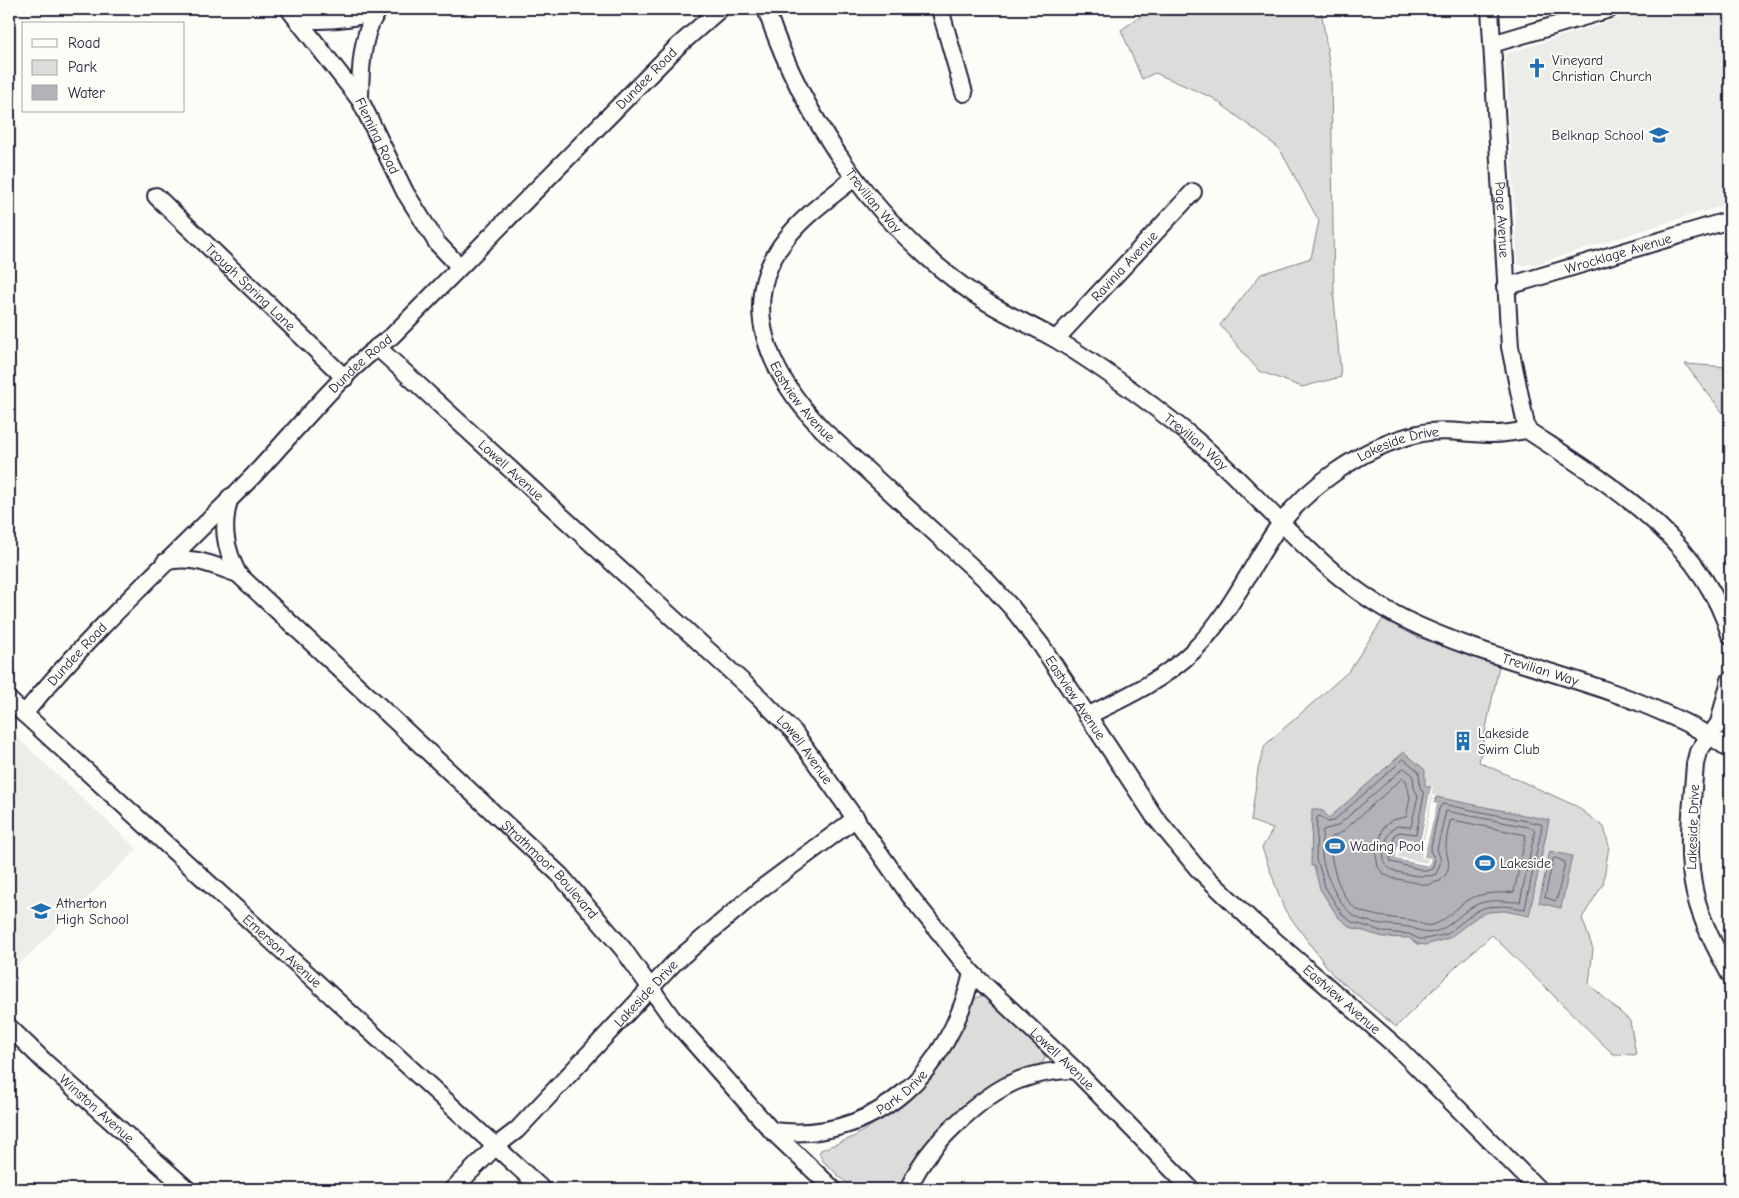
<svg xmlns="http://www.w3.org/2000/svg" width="1739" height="1198" font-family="'Comic Neue',sans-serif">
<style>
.built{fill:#ecece9}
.green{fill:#dddcdb;stroke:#807f8b}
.water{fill:#b2b2b7;stroke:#787885}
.pier{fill:#fdfcf7}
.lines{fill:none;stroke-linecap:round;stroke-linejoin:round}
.shore{stroke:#5c5c6d;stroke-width:1}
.minor-casing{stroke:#22223b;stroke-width:20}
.minor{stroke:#fdfcf7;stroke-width:16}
.labels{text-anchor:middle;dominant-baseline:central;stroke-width:4;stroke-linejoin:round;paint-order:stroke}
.poi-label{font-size:14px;fill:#22223b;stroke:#fdfcf7;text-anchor:start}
.street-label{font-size:14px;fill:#22223b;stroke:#fdfcf7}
</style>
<rect width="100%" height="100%" fill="#fdfcf7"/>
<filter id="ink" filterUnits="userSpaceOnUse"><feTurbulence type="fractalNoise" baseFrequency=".02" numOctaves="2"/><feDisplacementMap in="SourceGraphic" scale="10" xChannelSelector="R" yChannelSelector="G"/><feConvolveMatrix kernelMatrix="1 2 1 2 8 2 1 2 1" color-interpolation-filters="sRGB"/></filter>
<g filter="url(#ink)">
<g class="built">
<polygon points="1649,9 1730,9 1730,203 1536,264 1518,265 1505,54"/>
<polygon points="9,730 137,849 9,974"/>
</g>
<g class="green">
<polygon points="1151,9 1265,9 1273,14 1280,9 1321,9 1331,75 1334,299 1341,377 1302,387 1259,371 1220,325 1261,274 1311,258 1319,221 1279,148 1213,98 1155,73 1142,79 1121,30"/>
<polygon points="1685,364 1728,367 1730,422"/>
<polygon points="1383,619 1417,637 1499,666 1479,762 1576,806 1604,827 1609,846 1603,884 1582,918 1593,949 1589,984 1630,1021 1636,1055 1613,1054 1492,935 1459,964 1396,1027 1333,975 1284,909 1262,848 1273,829 1251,821 1258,769 1265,745 1349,671"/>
<path d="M980,996H985L1041,1048L1045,1058L1043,1062L1016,1075L903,1189H853L823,1161L819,1153L821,1150C832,1145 843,1142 853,1137C887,1118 928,1083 949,1051C960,1034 966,1017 975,999Z"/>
</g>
<g class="water">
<polygon points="1404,752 1425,770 1425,787 1431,787 1420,841 1399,837 1395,859 1429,866 1430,859 1424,857 1436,797 1549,820 1529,916 1505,911 1488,912 1478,916 1449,938 1426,945 1417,944 1409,938 1383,937 1350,927 1338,917 1320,889 1314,866 1311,866 1312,809 1323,811 1329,818"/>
<polygon points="1550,851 1572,856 1561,908 1539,903"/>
</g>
<polygon class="pier" points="1431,787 1433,787 1422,842 1420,844 1401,840 1398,857 1427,863 1428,860 1421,857 1433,796 1436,794 1434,803 1437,804 1424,857 1431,858 1429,866 1395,859 1399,837 1420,841"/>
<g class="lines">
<g class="shore">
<polygon points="1404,759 1419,772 1420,787 1424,794 1416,834 1400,832 1395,834 1390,857 1391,862 1427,871 1432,869 1435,859 1430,851 1439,809 1442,804 1541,824 1542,826 1525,909 1505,906 1486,907 1475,912 1447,934 1426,939 1419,939 1409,934 1384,932 1352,922 1342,914 1325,887 1319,866 1316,861 1317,817 1320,816 1328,822 1333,821"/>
<path d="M1404,768L1413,775L1414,788L1418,796L1411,827L1397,826C1386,831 1378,859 1388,867C1394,874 1429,879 1436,874L1441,861L1437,849L1446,811L1533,828L1535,831L1520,902C1503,902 1489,897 1472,907C1458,915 1450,928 1434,932C1423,935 1419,929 1409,927C1395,925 1366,924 1354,916C1339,906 1324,873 1322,856C1321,848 1322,838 1323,830L1337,826Z"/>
<path d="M1403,778L1406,780L1410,798L1406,817L1392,820L1383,828L1376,855L1378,867L1384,874L1392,878L1427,885L1440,881C1456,866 1445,858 1446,845C1446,837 1449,829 1450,821L1453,820L1526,835L1514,892C1498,894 1485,891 1470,899C1456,906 1448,921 1432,925C1423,927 1419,921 1411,920C1395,918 1373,917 1358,910C1339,900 1329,857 1330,838L1342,832Z"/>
<polygon points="1556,858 1565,862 1557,899 1555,901 1545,897 1553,859"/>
</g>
<defs>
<g id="minor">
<path id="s1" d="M289,9L360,100L405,192L437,243L459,266"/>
<path id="s2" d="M766,9C804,121 876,226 974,294C1000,312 1030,324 1057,340C1103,368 1148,401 1190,435C1260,493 1321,579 1404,619C1487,660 1580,675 1664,713C1687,723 1711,735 1730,750"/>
<polyline points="940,9 964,93"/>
<path id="s3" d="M1490,9L1510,347L1527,430"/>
<path d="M299,19C326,22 350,19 377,12"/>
<polyline points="1492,44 1610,9"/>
<path d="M360,100C360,75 361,28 380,9"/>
<path id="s4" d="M854,178C831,197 804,215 786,239C734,305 772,377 822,429L986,580L1012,608L1041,645L1154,816L1197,868L1250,919L1398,1048L1538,1189"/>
<path id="s5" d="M156,196L345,378"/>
<path id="s6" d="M1505,287L1730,220"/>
<path id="s7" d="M1056,339L1193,192"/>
<path id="s8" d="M377,347L758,696L794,732L910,896L972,973L1075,1070L1191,1189"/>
<path d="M230,497C221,526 225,548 238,574"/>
<path id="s9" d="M165,562C190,554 215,566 238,574L560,875L623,949L672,1018L772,1131L833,1189"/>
<path d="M1730,680L1719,723L1698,752L1695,764C1692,807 1685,852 1695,894C1702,923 1716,949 1730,975"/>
<path id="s10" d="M9,700L542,1189"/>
<path id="s11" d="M24,714C93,629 176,555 253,476C296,431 341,372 392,336L677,47L720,9"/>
<path id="s12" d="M1087,716C1124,698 1162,681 1193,651C1226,619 1247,575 1272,536C1302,489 1363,446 1418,434C1443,428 1468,434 1493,434C1504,434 1516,432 1527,430C1607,483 1701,537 1730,635"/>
<path id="s13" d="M9,1027L46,1063L187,1189"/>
<path id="s14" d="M772,1131C876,1144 950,1070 972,973"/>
<path id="s15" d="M453,1189L496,1146L517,1130L674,963L758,891L856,818"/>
<path d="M909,1189C922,1150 981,1095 1019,1080C1038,1073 1055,1070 1075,1070"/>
</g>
</defs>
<use href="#minor" class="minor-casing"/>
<use href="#minor" class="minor"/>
</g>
</g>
<defs>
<symbol id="church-bare" viewBox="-9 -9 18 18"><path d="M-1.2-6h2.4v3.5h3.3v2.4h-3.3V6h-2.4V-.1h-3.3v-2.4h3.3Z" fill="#1f6fb2" stroke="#fdfcf7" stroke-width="2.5" paint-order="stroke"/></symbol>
<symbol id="school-bare" viewBox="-9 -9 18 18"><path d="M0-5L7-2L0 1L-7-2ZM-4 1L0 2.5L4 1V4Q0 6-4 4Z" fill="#1f6fb2" stroke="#fdfcf7" stroke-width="2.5" paint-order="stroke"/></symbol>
<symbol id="building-bare" viewBox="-9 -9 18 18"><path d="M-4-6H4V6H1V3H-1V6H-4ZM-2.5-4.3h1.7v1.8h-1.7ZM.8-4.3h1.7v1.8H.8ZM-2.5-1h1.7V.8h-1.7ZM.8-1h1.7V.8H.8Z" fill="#1f6fb2" stroke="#fdfcf7" stroke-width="2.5" paint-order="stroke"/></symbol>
<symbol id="stadium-bare" viewBox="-9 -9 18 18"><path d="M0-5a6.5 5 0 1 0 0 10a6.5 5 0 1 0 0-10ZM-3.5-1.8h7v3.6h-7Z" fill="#1f6fb2" stroke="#fdfcf7" stroke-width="2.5" paint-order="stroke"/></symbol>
</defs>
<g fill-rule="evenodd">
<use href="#church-bare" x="1523" y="54" width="28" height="28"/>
<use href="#school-bare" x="1645" y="121" width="28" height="28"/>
<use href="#building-bare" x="1449" y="727" width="28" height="28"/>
<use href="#stadium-bare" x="1321" y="832" width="28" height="28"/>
<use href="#stadium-bare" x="1471" y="849" width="28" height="28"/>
<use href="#school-bare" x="27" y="897" width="28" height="28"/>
</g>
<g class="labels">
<g class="poi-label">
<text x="1552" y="60">Vineyard<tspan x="1552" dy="16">Christian Church</tspan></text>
<text x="1644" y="135" text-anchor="end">Belknap School</text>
<text x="1478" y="733">Lakeside<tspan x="1478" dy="16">Swim Club</tspan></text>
<text x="1350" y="846">Wading Pool</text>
<text x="1500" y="863">Lakeside</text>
<text x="56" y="903">Atherton<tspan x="56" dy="16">High School</tspan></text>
</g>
<g class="street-label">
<text stroke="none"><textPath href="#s11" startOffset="890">Dundee Road</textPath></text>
<text stroke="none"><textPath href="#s1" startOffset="155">Fleming Road</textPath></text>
<text stroke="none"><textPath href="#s2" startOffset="221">Trevilian Way</textPath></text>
<text stroke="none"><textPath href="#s3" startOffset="211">Page Avenue</textPath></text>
<text stroke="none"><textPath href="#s6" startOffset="118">Wrocklage Avenue</textPath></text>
<text stroke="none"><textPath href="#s7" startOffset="100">Ravinia Avenue</textPath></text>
<text stroke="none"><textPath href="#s5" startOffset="131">Trough Spring Lane</textPath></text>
<text stroke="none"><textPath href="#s11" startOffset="486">Dundee Road</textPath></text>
<text stroke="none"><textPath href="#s4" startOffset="271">Eastview Avenue</textPath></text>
<text stroke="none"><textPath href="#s2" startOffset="626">Trevilian Way</textPath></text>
<text stroke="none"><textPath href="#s12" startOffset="425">Lakeside Drive</textPath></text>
<text stroke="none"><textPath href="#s8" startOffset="182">Lowell Avenue</textPath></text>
<text stroke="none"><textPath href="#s11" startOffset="80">Dundee Road</textPath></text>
<text stroke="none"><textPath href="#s2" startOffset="1046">Trevilian Way</textPath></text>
<text stroke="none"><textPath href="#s4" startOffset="676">Eastview Avenue</textPath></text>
<text stroke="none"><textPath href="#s8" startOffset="588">Lowell Avenue</textPath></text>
<text transform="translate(1693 827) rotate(-88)">Lakeside Drive</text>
<text stroke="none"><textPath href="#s9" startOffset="505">Strathmoor Boulevard</textPath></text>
<text stroke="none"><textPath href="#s10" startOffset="371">Emerson Avenue</textPath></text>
<text stroke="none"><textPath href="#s15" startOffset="275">Lakeside Drive</textPath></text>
<text stroke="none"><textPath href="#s4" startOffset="1081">Eastview Avenue</textPath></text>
<text stroke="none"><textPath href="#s8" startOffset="992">Lowell Avenue</textPath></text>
<text stroke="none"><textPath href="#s14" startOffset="140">Park Drive</textPath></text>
<text stroke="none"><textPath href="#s13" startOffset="120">Winston Avenue</textPath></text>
</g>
</g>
<rect width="1739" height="1198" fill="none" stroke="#fdfcf7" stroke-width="30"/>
<rect x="15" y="15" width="1709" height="1168" fill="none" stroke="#22223b" stroke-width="2" filter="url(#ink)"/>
<rect x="22" y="22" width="162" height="90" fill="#fdfcf7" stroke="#a5a5ac"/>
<rect x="32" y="39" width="25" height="8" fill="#fdfcf7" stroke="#a5a5ac"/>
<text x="68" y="48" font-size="15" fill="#22223b">Road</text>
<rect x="32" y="60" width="25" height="15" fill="#dddcdb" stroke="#a5a5ac"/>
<text x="68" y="72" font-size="15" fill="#22223b">Park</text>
<rect x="32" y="85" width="25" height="15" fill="#b2b2b7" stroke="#a5a5ac"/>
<text x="68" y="98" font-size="15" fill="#22223b">Water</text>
</svg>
